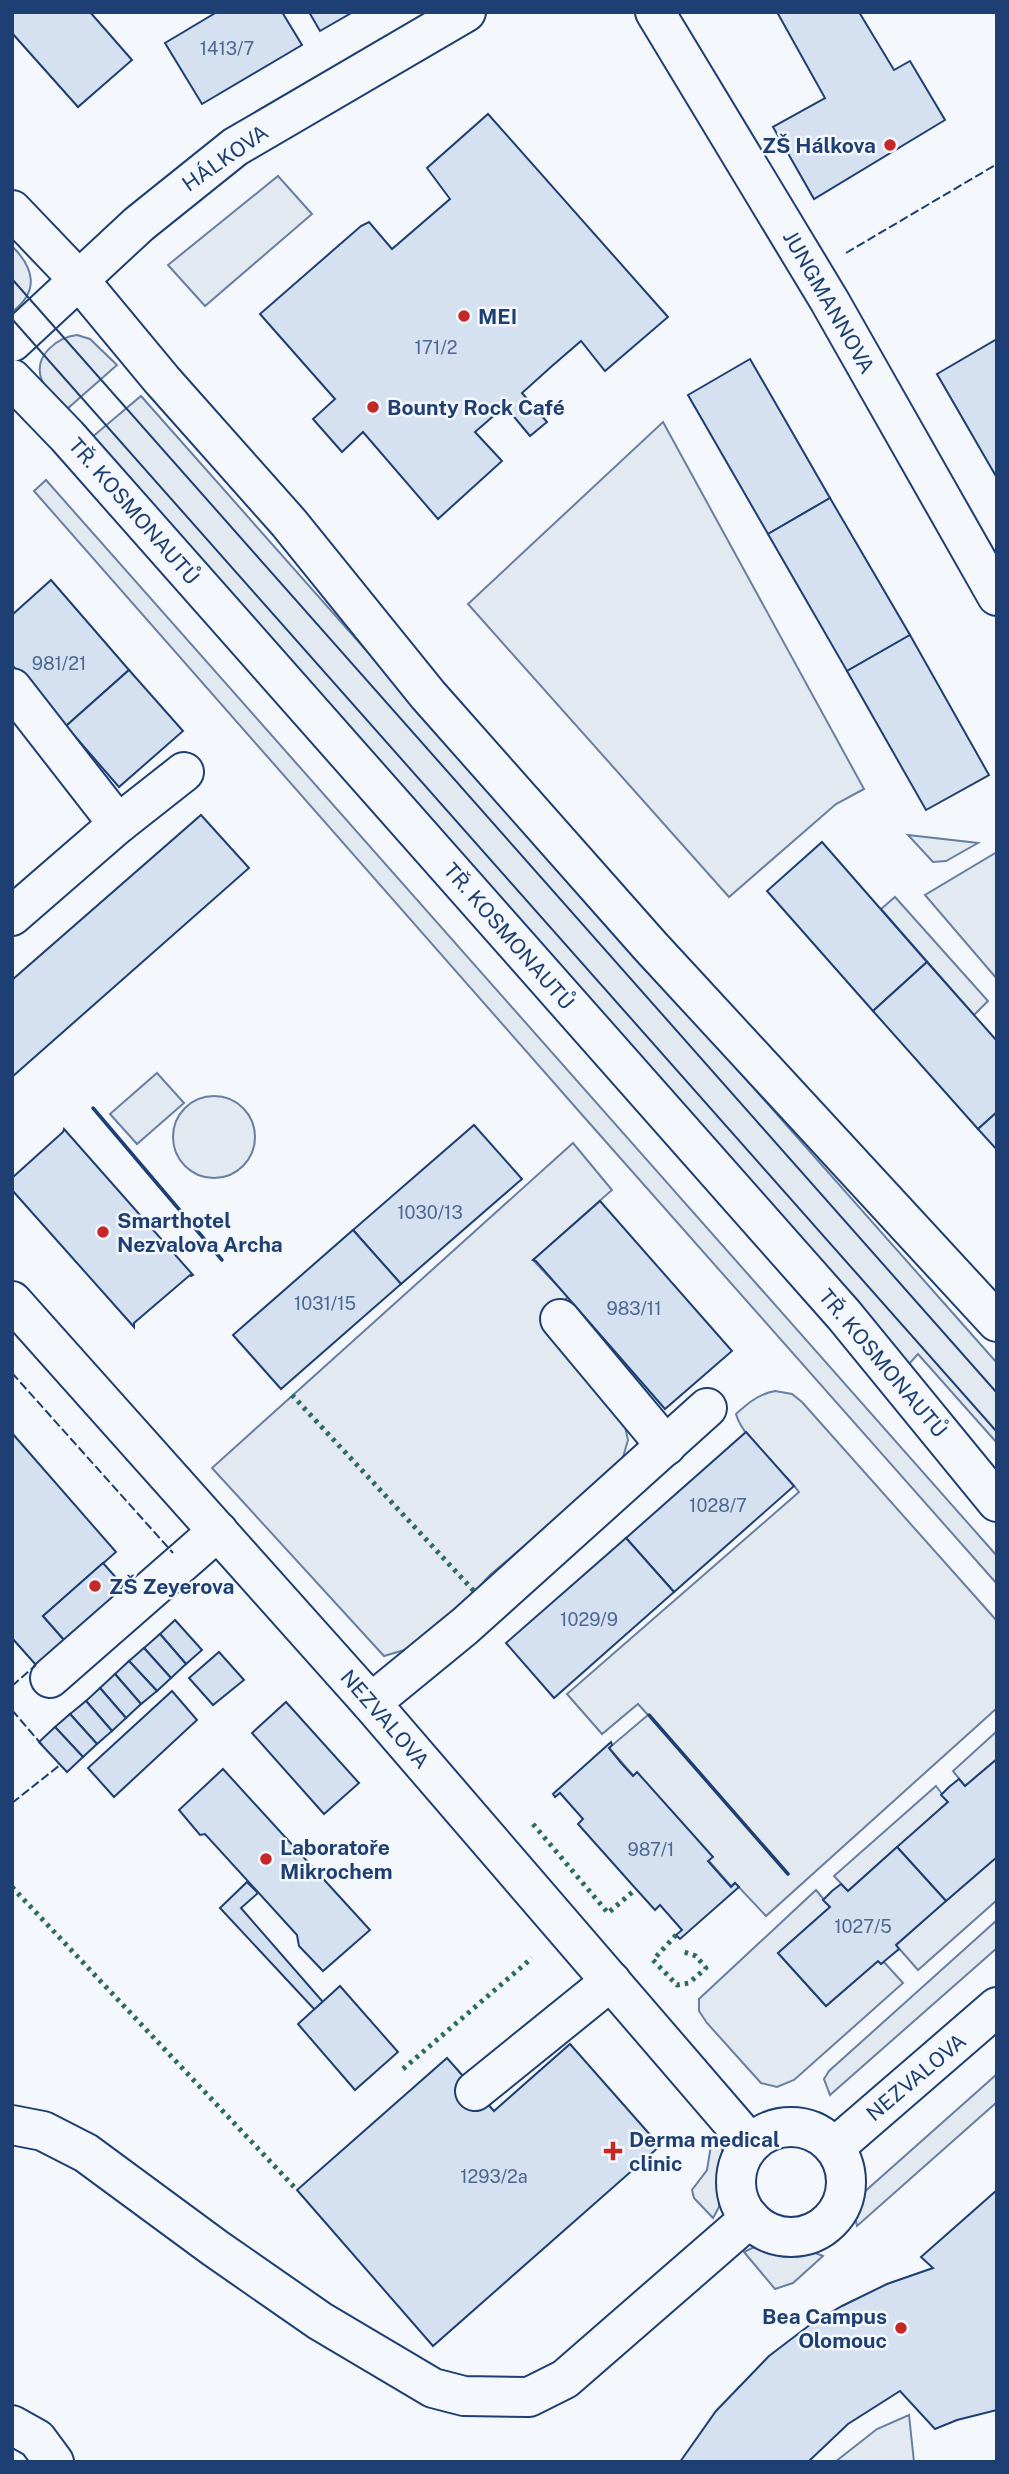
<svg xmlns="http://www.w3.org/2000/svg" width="1009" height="2474" font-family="'Public Sans',sans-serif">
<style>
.green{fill:#e3e9f0;stroke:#687fa3;stroke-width:2}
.building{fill:#d5e0f0;stroke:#1d3f73;stroke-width:2}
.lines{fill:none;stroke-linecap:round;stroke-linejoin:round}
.minor-casing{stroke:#1d3f73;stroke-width:42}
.minor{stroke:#f4f7fb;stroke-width:38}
.tram{stroke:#1d3f73;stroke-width:2}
.hedge{stroke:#2c6c60;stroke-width:5;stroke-dasharray:3.5 5;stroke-linecap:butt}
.fence{stroke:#1d3f73;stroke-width:2;stroke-dasharray:9 3.5;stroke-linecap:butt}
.wall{stroke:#1d3f73;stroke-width:3.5}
.poi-dot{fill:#c62828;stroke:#f4f7fb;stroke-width:2.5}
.labels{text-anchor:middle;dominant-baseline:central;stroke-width:5;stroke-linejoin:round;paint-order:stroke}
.number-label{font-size:18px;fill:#4b6792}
.poi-label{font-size:21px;font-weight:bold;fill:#1d3f73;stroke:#f4f7fb;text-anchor:start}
.street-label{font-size:21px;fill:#1d3f73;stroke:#f4f7fb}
</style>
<rect width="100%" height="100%" fill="#f4f7fb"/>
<g class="green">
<polygon points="278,176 312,214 205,306 168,265"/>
<path d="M12,246C34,268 40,291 12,312Z"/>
<path d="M77,335L90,339L117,365L67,409C59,400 45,389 41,378C34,355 58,337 77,335Z"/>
<polygon points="141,396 997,1363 997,1443 918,1354 909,1364 91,438"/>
<polygon points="663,422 864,789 836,804 729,897 468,604"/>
<polygon points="46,480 997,1556 997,1584 584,1117 34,491"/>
<polygon points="908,835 978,843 946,861 933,862"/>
<polygon points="997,852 997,979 925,895"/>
<polygon points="895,897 988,1001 974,1015 881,909"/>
<polygon points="157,1073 184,1103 137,1144 110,1114"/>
<circle cx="214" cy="1137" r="41"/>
<polygon points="573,1143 612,1190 533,1260 568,1297 544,1317 624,1422 628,1440 621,1464 490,1575 454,1614 411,1648 384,1656 212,1468"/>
<path d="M775,1391L792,1394L802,1402L997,1621V1708L766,1916L735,1883L731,1886L609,1748L648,1715L638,1704L602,1734L567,1694L799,1492C783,1471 742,1438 736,1414C748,1403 759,1394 775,1391Z"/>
<polygon points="997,1731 997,1759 965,1786 953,1771"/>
<polygon points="936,1786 948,1802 848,1891 834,1876"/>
<polygon points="996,1856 997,1900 918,1970 896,1945"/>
<polygon points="816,1890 830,1907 778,1953 826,2006 878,1961 881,1964 884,1962 903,1983 794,2080 777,2087 761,2083 707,2023 699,2011 699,1999"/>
<polygon points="997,1920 997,1948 830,2095 824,2079 829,2071"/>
<path d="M997,2074V2102L857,2226C854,2214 853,2203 862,2194Z"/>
<polygon points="720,2137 723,2156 719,2179 719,2207 713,2218 694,2198 692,2190 707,2170 711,2145"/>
<path d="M764,2247C785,2251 804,2246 823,2256L793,2283L775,2289L744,2252L752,2248Z"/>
<polygon points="909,2415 914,2462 835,2462 877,2429"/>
</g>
<g class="building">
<polygon points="12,12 90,12 132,60 78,107 12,33"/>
<polygon points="217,12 282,12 302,45 202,104 165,43"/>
<polygon points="309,12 353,12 320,31"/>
<polygon points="777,12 859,12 894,70 910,61 945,120 814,199 773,127 825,98"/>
<polygon points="488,114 668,317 605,371 581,341 552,366 522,393 547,422 530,436 505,406 475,432 502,461 438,519 363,432 342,452 313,419 335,399 260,314 361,226 369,222 392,249 450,199 427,168"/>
<polygon points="997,339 997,478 937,374"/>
<polygon points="750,359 830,498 768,534 688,395"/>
<polygon points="830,498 910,635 847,671 768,534"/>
<polygon points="51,580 129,670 66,726 12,665 12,615"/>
<polygon points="910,635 989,775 926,810 847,671"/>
<polygon points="129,670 183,731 119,787 66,726"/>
<polygon points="201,815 249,868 12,1077 12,980"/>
<polygon points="822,842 927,962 873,1011 767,891"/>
<polygon points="927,962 997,1041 997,1112 978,1129 873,1011"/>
<polygon points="997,1112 997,1150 978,1129"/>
<polygon points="474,1125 522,1179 401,1284 353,1230"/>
<polygon points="64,1129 193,1275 191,1276 190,1275 134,1323 134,1327 12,1190 12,1178 63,1132"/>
<polygon points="600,1201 732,1351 665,1409 536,1261 533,1260"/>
<polygon points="353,1230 401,1284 281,1389 233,1335"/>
<polygon points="746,1432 794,1486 674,1592 626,1538"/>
<polygon points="12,1433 116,1552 43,1616 65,1641 36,1665 12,1638"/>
<polygon points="626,1538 674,1592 554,1698 506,1643"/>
<polygon points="103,1563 126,1589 65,1641 43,1616"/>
<polygon points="175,1620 202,1650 186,1664 160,1634"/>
<polygon points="160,1634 186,1664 171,1678 144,1648"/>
<polygon points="144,1648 171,1678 157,1691 129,1661"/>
<polygon points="219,1652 244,1680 213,1705 189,1678"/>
<polygon points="129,1661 157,1691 141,1704 115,1674"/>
<polygon points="115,1674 141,1704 126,1718 100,1688"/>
<polygon points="100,1688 126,1718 112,1731 86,1701"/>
<polygon points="172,1691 197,1720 114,1797 88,1768"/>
<polygon points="86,1701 112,1731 97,1744 70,1714"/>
<polygon points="286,1702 359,1783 324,1814 252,1733"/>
<polygon points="70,1714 97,1744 83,1757 55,1727"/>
<polygon points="55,1727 83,1757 67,1772 39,1742"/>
<polygon points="611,1742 612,1745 609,1748 622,1764 633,1776 637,1772 713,1857 708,1861 731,1887 735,1883 739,1887 680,1939 676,1935 682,1930 660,1905 655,1910 636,1889 578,1824 583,1819 560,1793 555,1797 553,1794"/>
<polygon points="997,1759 997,1857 946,1901 897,1847 948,1802 941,1795 949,1787 959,1779 965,1786"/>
<polygon points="223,1769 370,1930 323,1971 299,1946 297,1935 205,1834 200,1835 179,1810"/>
<polygon points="897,1847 946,1901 896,1945 899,1949 881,1964 878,1961 826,2006 778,1953 830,1907 823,1900 832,1891 841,1884 848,1891"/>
<polygon points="247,1882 258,1893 241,1908 323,2002 315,2010 220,1908"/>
<polygon points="340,1986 398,2052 355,2090 298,2024"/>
<polygon points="570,2044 660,2146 433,2346 297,2190 447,2058 494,2111"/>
<polygon points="997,2190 997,2410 957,2420 935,2429 900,2391 848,2424 808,2462 680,2462 716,2411 769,2356 811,2324 842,2306 887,2284 933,2268 921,2257"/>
</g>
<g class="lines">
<defs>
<g id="minor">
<polyline points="655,12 829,300 997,596"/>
<polyline points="12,210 79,280 162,380 289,523 428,695 651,947 997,1322"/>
<polyline points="12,342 139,224 235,147 466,12"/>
<polyline points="12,379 67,436 844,1315 997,1502"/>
<polyline points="12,688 118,824"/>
<polyline points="12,916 118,824 184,772"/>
<polyline points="12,1301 371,1703 750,2143"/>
<polyline points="560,1319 666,1446"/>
<polyline points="50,1678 218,1531"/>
<polyline points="371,1703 465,1626 707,1408"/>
<polyline points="475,2091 611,1981"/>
<polyline points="12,2125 43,2131 86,2153 215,2248 320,2321 433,2388 464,2396 529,2397 565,2379 750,2218"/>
<circle cx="791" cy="2182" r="55"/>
<polyline points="835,2147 997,2007"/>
<polyline points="12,2425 37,2439 54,2462"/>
</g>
</defs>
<use href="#minor" class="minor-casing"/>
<use href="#minor" class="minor"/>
<g class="tram">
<polyline points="12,279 997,1393"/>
<polyline points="12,319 997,1432"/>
</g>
<g class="hedge">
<polyline points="292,1395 474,1591"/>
<polyline points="533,1824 608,1913 636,1889"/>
<polyline points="12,1887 297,2190"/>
<polyline points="676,1935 653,1960 677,1985 689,1983 706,1968 696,1956 681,1951"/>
<polyline points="403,2069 532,1958"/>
</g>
<g class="fence">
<polyline points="846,253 997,164"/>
<polyline points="12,1373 173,1553"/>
<polyline points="12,1686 36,1665"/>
<polyline points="12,1710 42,1745"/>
<polyline points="12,1803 60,1765 58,1763"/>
</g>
<g class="wall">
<polyline points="93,1108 222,1260"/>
<polyline points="649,1715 788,1874"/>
</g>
</g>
<g class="poi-dot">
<circle cx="890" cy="145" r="7"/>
<circle cx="464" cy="316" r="7"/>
<circle cx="373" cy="407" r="7"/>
<circle cx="103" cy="1232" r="7"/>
<circle cx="95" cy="1586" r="7"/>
<circle cx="266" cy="1859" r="7"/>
<path d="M609.5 2140.5h7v7h7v7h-7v7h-7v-7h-7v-7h7z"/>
<circle cx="901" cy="2328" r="7"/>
</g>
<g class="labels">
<g class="number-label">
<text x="227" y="48">1413/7</text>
<text x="436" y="347">171/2</text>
<text x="59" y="663">981/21</text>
<text x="430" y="1212">1030/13</text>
<text x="325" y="1303">1031/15</text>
<text x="634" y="1308">983/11</text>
<text x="718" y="1505">1028/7</text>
<text x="589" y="1619">1029/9</text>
<text x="651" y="1849">987/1</text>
<text x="863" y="1926">1027/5</text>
<text x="494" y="2176">1293/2a</text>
</g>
<g class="poi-label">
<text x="876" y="145" text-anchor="end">ZŠ Hálkova</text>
<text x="478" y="316">MEI</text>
<text x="387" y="407">Bounty Rock Café</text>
<text x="117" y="1220">Smarthotel<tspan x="117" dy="24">Nezvalova Archa</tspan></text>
<text x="109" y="1586">ZŠ Zeyerova</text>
<text x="280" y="1847">Laboratoře<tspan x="280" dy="24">Mikrochem</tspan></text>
<text x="629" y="2139">Derma medical<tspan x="629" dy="24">clinic</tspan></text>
<text x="887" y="2316" text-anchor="end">Bea Campus<tspan x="887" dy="24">Olomouc</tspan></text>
</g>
<g class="street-label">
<text transform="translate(225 158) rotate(-35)">HÁLKOVA</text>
<text transform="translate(829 302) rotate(60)">JUNGMANNOVA</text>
<text transform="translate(134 511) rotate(49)">TŘ. KOSMONAUTŮ</text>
<text transform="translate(509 936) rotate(49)">TŘ. KOSMONAUTŮ</text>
<text transform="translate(883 1363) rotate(50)">TŘ. KOSMONAUTŮ</text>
<text transform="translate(385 1719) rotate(49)">NEZVALOVA</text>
<text transform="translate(916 2077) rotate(-40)">NEZVALOVA</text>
</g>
</g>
<rect width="1009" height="2474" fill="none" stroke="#1d3f73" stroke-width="28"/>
</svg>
